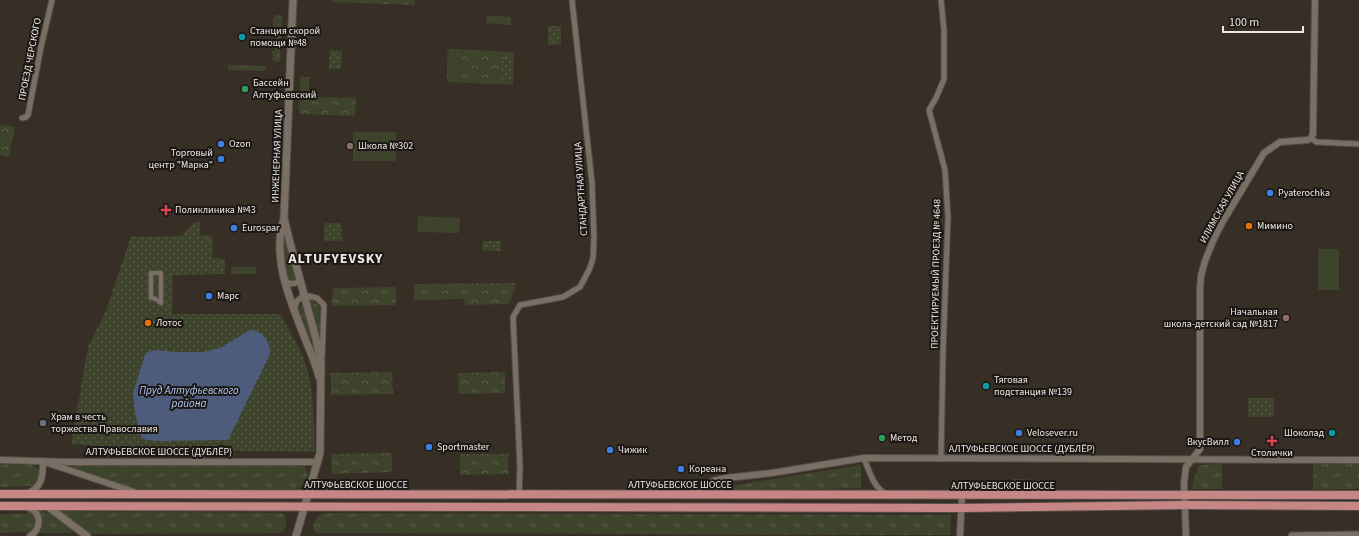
<svg xmlns="http://www.w3.org/2000/svg" width="1359" height="536" font-family="'Source Sans 3',sans-serif">
<style>
.grass{fill:url(#grass-tufts)}
.forest{fill:url(#forest-crowns)}
.park{fill:url(#park-dots)}
.pitch{fill:#3e432b}
.water{fill:#4d5c7d}
.lines{fill:none;stroke-linecap:round;stroke-linejoin:round}
.pedestrian-casing{stroke:#554d46;stroke-width:6}
.minor-casing{stroke:#554d46;stroke-width:7}
.tertiary-casing{stroke:#554d46;stroke-width:8}
.secondary-casing{stroke:#554d46;stroke-width:9}
.primary-casing{stroke:#554d46;stroke-width:10}
.pedestrian{stroke:#796f65;stroke-width:4}
.minor{stroke:#796f65;stroke-width:5}
.tertiary{stroke:#796f65;stroke-width:6}
.secondary{stroke:#796f65;stroke-width:7}
.primary{stroke:#c68686;stroke-width:8}
.culture-dot{fill:#0f9aa8;stroke:#1b1714;stroke-width:1.5}
.leisure-dot{fill:#2e9e5b;stroke:#1b1714;stroke-width:1.5}
.shop-dot{fill:#3f7fe0;stroke:#1b1714;stroke-width:1.5}
.education-dot{fill:#8d6e63;stroke:#1b1714;stroke-width:1.5}
.health-dot{fill:#e0444e;stroke:#1b1714;stroke-width:1.5}
.food-dot{fill:#e8710a;stroke:#1b1714;stroke-width:1.5}
.worship-dot{fill:#6b7280;stroke:#1b1714;stroke-width:1.5}
.labels{text-anchor:middle;dominant-baseline:central;stroke-width:4;stroke-linejoin:round;paint-order:stroke}
.poi-label{font-size:10px;fill:#eee8e3;stroke:#1b1714;text-anchor:start}
.street-label{font-size:10px;fill:#eee8e3;stroke:#1b1714}
.water-label{font-size:11px;font-style:italic;fill:#b1c7f5;stroke:#1b1714}
.district-label{font-size:14px;font-weight:bold;letter-spacing:1px;fill:#eee8e3;stroke:#1b1714}
</style>
<defs>
<pattern id="grass-tufts" width="24" height="20" patternUnits="userSpaceOnUse"><rect width="24" height="20" fill="#3e432b"/><path d="M3 7l-1-3M5 7V3M7 7l1-3M15 17l-1-3M17 17v-4M19 17l1-3" fill="none" stroke="#5a5e4a"/></pattern>
<pattern id="forest-crowns" width="20" height="18" patternUnits="userSpaceOnUse"><rect width="20" height="18" fill="#3e432b"/><path d="M2 6a3 3 0 1 1 6 0M12 15a3 3 0 1 1 6 0" fill="none" stroke="#5a5e4a"/></pattern>
<pattern id="park-dots" width="8" height="8" patternUnits="userSpaceOnUse"><rect width="8" height="8" fill="#3e432b"/><path d="M2 2h.1M6 6h.1" fill="none" stroke="#5a5e4a" stroke-width="1.8" stroke-linecap="round"/></pattern>
</defs>
<rect width="100%" height="100%" fill="#372e26"/>
<g class="grass">
<polygon points="276,15 282,16 280,62 273,61 272,51 275,51 277,27 273,27 273,19"/>
<polygon points="486,16 511,17 511,25 486,23"/>
<polygon points="228,65 267,66 264,71 228,70"/>
<polygon points="284,233 296,278 292,281 288,278 284,253"/>
<rect x="231" y="267" width="25" height="7"/>
<path d="M309,299C324,300 322,325 320,335Z"/>
<polygon points="303,300 313,339 312,340 310,339 299,311 299,307"/>
<polygon points="1313,463 1359,463 1359,489 1313,490"/>
<polygon points="0,464 32,465 39,470 40,478 38,478 36,483 31,486 0,487"/>
<polygon points="1222,464 1222,489 1193,489 1192,485 1199,465"/>
<polygon points="297,465 305,467 308,474 303,486 297,489 133,489 71,469 71,467 75,466"/>
<polygon points="861,465 861,488 703,492 704,490"/>
<polygon points="27,511 31,512 35,515 37,525 31,532 0,533 0,514 27,514"/>
<path d="M39,511C53,511 62,521 73,530L72,533H38C42,526 43,519 39,511Z"/>
<path d="M59,511L281,513L285,516C287,524 287,529 280,533L90,534Z"/>
<path d="M326,513L951,515L950,535L316,533L313,528C314,520 317,514 326,513Z"/>
</g>
<g class="forest">
<polygon points="333,0 415,0 415,5 333,2"/>
<polygon points="448,49 514,52 514,58 501,58 500,79 513,80 513,85 447,82 447,73 460,74 461,58 447,57"/>
<polygon points="300,77 309,77 309,97 356,98 355,116 299,114"/>
<polygon points="0,125 15,127 9,157 0,155"/>
<polygon points="517,283 509,304 466,305 463,299 414,300 414,284"/>
<polygon points="396,287 396,305 332,306 333,288"/>
<polygon points="392,372 393,394 331,395 331,373"/>
<polygon points="505,372 505,393 459,394 458,373"/>
<polygon points="392,453 392,472 332,474 331,454"/>
<polygon points="460,454 508,454 508,474 460,475"/>
<polygon points="1014,479 1039,480 1043,483 1039,491 1015,490 1010,486 1010,484"/>
</g>
<g class="park">
<rect x="548" y="26" width="13" height="19"/>
<polygon points="330,50 342,51 341,69 329,69"/>
<polygon points="501,58 514,58 513,80 500,80"/>
<path d="M194,222H200V235L212,236L213,258L225,259V274L173,275L172,314H281C287,328 296,341 302,355C315,386 314,418 314,452L139,449L71,444L88,347L105,313L131,236L140,237L182,236Z"/>
<polygon points="324,223 341,223 342,241 324,241"/>
<polygon points="483,241 501,241 501,251 482,250"/>
<rect x="1248" y="398" width="26" height="19"/>
</g>
<g class="pitch">
<polygon points="447,57 461,58 460,74 447,73"/>
<rect x="353" y="132" width="43" height="29"/>
<polygon points="418,216 460,218 459,233 417,232"/>
<rect x="1318" y="249" width="21" height="41"/>
</g>
<path class="water" d="M253,330C264,332 271,344 270,354L228,440L159,441L146,440L141,437L135,413L133,393L145,355L148,352L155,350L176,352H203L220,348L248,331Z"/>
<g class="lines">
<defs>
<polygon id="pedestrian" points="151,273 161,273 161,303 154,298 151,298"/>
<g id="minor">
<polyline points="941,0 944,30 944,79 936,98 929,110 945,170 948,217 943,352 941,459"/>
<polyline points="22,118 26,117 28,115 41,47 52,0"/>
<polyline points="1311,138 1316,142 1359,144"/>
<path d="M285,280C288,284 292,285 298,282L299,277"/>
<polyline points="294,309 297,301 304,295 317,298 324,305 322,358"/>
<path d="M864,458C869,471 874,488 886,494"/>
<polyline points="519,495 520,467 513,317 520,305 563,297 580,287 590,268 593,258 594,237 592,183 572,0"/>
</g>
<g id="tertiary">
<polyline points="0,460 68,462 318,462"/>
<polyline points="48,463 134,492"/>
<path d="M28,493C42,488 43,475 43,461"/>
<polyline points="691,495 702,487 713,481 726,478 772,473 864,458 1359,460"/>
<path d="M27,507C42,511 42,529 30,536"/>
<polyline points="960,536 962,496"/>
<polyline points="1186,536 1184,484 1186,467 1200,449 1200,289 1201,276 1205,261 1213,241 1222,223 1264,153 1280,142 1308,140 1311,138 1313,134 1315,0"/>
</g>
<g id="secondary">
<polyline points="293,0 284,218 289,239 316,339 321,363 320,453 296,536"/>
<path d="M283,222C272,262 292,304 306,341C311,353 316,364 319,377"/>
<polyline points="47,506 87,536"/>
<polyline points="1292,536 1359,535"/>
</g>
<g id="primary">
<polyline points="0,494 1359,495"/>
<polyline points="0,506 961,508 1185,505 1359,506"/>
</g>
</defs>
<use href="#pedestrian" class="pedestrian-casing"/>
<use href="#minor" class="minor-casing"/>
<use href="#tertiary" class="tertiary-casing"/>
<use href="#secondary" class="secondary-casing"/>
<use href="#primary" class="primary-casing"/>
<use href="#pedestrian" class="pedestrian"/>
<use href="#minor" class="minor"/>
<use href="#tertiary" class="tertiary"/>
<use href="#secondary" class="secondary"/>
<use href="#primary" class="primary"/>
</g>
<g class="culture-dot">
<circle cx="242" cy="37" r="4"/>
<circle cx="986" cy="386" r="4"/>
<circle cx="1332" cy="433" r="4"/>
</g>
<g class="leisure-dot">
<circle cx="245" cy="89" r="4"/>
<circle cx="882" cy="438" r="4"/>
</g>
<g class="shop-dot">
<circle cx="221" cy="144" r="4"/>
<circle cx="221" cy="159" r="4"/>
<circle cx="1270" cy="193" r="4"/>
<circle cx="234" cy="228" r="4"/>
<circle cx="209" cy="296" r="4"/>
<circle cx="1019" cy="433" r="4"/>
<circle cx="1237" cy="442" r="4"/>
<circle cx="429" cy="447" r="4"/>
<circle cx="610" cy="450" r="4"/>
<circle cx="681" cy="469" r="4"/>
</g>
<g class="education-dot">
<circle cx="350" cy="146" r="4"/>
<circle cx="1286" cy="318" r="4"/>
</g>
<g class="health-dot">
<path d="M164 204h4v4h4v4h-4v4h-4v-4h-4v-4h4z"/>
<path d="M1270 435h4v4h4v4h-4v4h-4v-4h-4v-4h4z"/>
</g>
<g class="food-dot">
<circle cx="1249" cy="226" r="4"/>
<circle cx="148" cy="323" r="4"/>
</g>
<circle class="worship-dot" cx="43" cy="423" r="4"/>
<g class="labels">
<g class="poi-label">
<text x="250" y="31">Станция скорой<tspan x="250" dy="12">помощи №48</tspan></text>
<text x="253" y="83">Бассейн<tspan x="253" dy="12">Алтуфьевский</tspan></text>
<text x="229" y="144">Ozon</text>
<text x="358" y="146">Школа №302</text>
<text x="213" y="153" text-anchor="end">Торговый<tspan x="213" dy="12">центр "Марка"</tspan></text>
<text x="1278" y="193">Pyaterochka</text>
<text x="175" y="210">Поликлиника №43</text>
<text x="1257" y="226">Мимино</text>
<text x="242" y="228">Eurospar</text>
<text x="217" y="296">Марс</text>
<text x="1278" y="312" text-anchor="end">Начальная<tspan x="1278" dy="12">школа-детский сад №1817</tspan></text>
<text x="156" y="323">Лотос</text>
<text x="994" y="380">Тяговая<tspan x="994" dy="12">подстанция №139</tspan></text>
<text x="51" y="417">Храм в честь<tspan x="51" dy="12">торжества Православия</tspan></text>
<text x="1027" y="433">Velosever.ru</text>
<text x="1324" y="433" text-anchor="end">Шоколад</text>
<text x="890" y="438">Метод</text>
<text x="1229" y="442" text-anchor="end">ВкусВилл</text>
<text x="437" y="447">Sportmaster</text>
<text x="618" y="450">Чижик</text>
<text x="1272" y="453" text-anchor="middle">Столички</text>
<text x="689" y="469">Кореана</text>
</g>
<g class="street-label">
<text transform="translate(30 59) rotate(-79)">ПРОЕЗД ЧЕРСКОГО</text>
<text transform="translate(277 156) rotate(-88)">ИНЖЕНЕРНАЯ УЛИЦА</text>
<text transform="translate(581 189) rotate(-94)">СТАНДАРТНАЯ УЛИЦА</text>
<text transform="translate(1222 207) rotate(-61)">ИЛИМСКАЯ УЛИЦА</text>
<text transform="translate(936 274) rotate(-89)">ПРОЕКТИРУЕМЫЙ ПРОЕЗД № 4648</text>
<text x="1022" y="449">АЛТУФЬЕВСКОЕ ШОССЕ (ДУБЛЁР)</text>
<text x="159" y="452">АЛТУФЬЕВСКОЕ ШОССЕ (ДУБЛЁР)</text>
<text x="356" y="485">АЛТУФЬЕВСКОЕ ШОССЕ</text>
<text x="680" y="485">АЛТУФЬЕВСКОЕ ШОССЕ</text>
<text x="1003" y="486">АЛТУФЬЕВСКОЕ ШОССЕ</text>
</g>
<g class="water-label">
<text x="189" y="390">Пруд Алтуфьевского<tspan x="189" dy="13">района</tspan></text>
</g>
<g class="district-label">
<text x="336" y="259">ALTUFYEVSKY</text>
</g>
</g>
<path d="M1223 26v6h80v-6" fill="none" stroke="#eee8e3" stroke-width="2"/>
<text x="1229" y="26" font-size="12" fill="#eee8e3" stroke="#1b1714" stroke-width="3" paint-order="stroke">100 m</text>
</svg>
